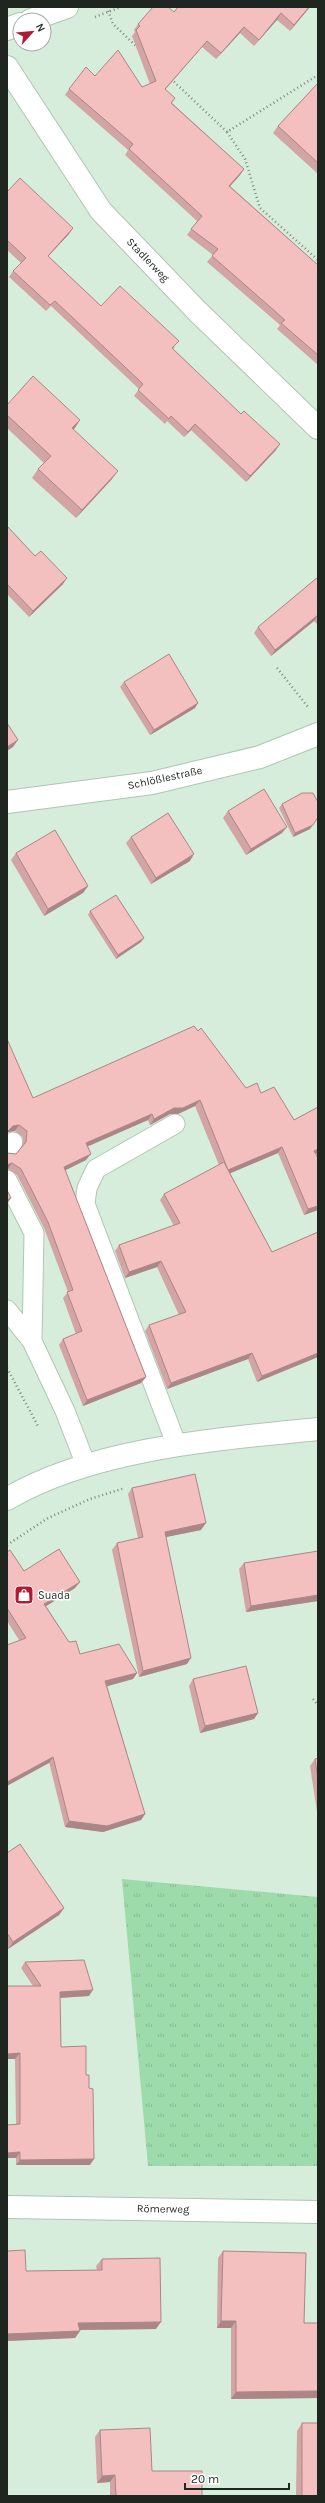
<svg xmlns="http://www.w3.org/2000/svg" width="325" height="2503" font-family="Karla,sans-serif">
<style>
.park{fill:url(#park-tufts)}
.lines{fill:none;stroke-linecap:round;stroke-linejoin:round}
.service-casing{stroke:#b0c5b3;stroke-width:21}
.minor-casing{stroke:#b0c5b3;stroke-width:24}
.tertiary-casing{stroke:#b0c5b3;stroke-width:24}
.path{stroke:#7a897d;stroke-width:2.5;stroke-dasharray:1 3;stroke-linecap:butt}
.service{stroke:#fff;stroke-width:19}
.minor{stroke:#fff;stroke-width:22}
.tertiary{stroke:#fff;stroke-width:22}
.wall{fill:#d2a4a4}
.shaded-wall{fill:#ab8686}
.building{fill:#f4bfbf;stroke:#ab8686}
.labels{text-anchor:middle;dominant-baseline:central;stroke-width:3;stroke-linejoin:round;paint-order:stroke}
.street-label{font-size:11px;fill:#1e261f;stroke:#fff}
.poi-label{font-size:11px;fill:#1e261f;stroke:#fff;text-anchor:start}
</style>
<defs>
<pattern id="park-tufts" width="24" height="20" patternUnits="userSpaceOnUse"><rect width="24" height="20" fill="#9ddbab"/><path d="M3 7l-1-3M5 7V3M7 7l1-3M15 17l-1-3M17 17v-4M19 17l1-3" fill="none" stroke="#87bc93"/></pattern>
</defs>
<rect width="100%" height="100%" fill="#d7eddb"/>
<polygon class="park" points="122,1879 318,1897 318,2166 148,2166"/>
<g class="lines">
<defs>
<g id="service">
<polyline points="175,1124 96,1169 87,1188 85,1204 177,1446"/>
<polyline points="7,1150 13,1142"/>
<polyline points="7,1180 34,1233 32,1341 65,1411 86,1465"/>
<polyline points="7,1310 32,1341"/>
</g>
<g id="minor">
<polyline points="31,20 67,7"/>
<polyline points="7,29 20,24"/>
<polyline points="7,67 101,211 198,312 318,428"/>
<polyline points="7,802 152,783 260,757 318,734"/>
<polyline points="7,2207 318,2212"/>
</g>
<path id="tertiary" d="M7,1499C93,1448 219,1439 318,1429"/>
</defs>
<use href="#service" class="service-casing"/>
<use href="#minor" class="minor-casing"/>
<use href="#tertiary" class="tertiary-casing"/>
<g class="path">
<polyline points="107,7 113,24 137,47"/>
<polyline points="95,17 121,7"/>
<polyline points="171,79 227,132 318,75"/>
<polyline points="227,132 245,159 260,208 318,260"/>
<polyline points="277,668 308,707"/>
<polyline points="7,1368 39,1428"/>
<polyline points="7,1545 48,1518 90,1499 125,1488"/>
<polyline points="313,1699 318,1705"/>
</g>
<use href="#service" class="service"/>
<use href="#minor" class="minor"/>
<use href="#tertiary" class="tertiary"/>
</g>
<g class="wall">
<polygon points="178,7 310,7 290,31 277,20 254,46 240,33 216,59 202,47 165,90 175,98 172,103 244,169 240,175 230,186 318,265 318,365 277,329 280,325 207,262 213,255 187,235 197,221 125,155 128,150 65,95 69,89 95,76 142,87 150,84 132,36 135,32 134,30 138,24 174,12"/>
<polygon points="318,83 318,174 273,133 278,126"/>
<polygon points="7,192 69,234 48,256 101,306 175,347 173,349 276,450 246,482 191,430 184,437 167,421 165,424 134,396 139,389 51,306 46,311 9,277 13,271 21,263 7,250"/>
<polygon points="7,405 80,420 73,429 112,479 76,518 32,478 38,469 44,463 7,428"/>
<polygon points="7,526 35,556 63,584 29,617 7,594"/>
<polygon points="318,577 318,625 314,621 271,656 254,633 258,627"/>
<polygon points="124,682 195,708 150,735 120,687"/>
<polygon points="282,804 310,829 293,837 279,808"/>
<polygon points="228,811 282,833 246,855 223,818"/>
<polygon points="131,837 190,861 151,884 126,843"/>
<polygon points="16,853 88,886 83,893 44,916 11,860"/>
<polygon points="90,911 141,942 116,959 88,915"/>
<polygon points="246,1088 261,1093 294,1120 318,1107 318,1153 315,1154 318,1210 304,1215 278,1153 230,1173 272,1252 318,1232 318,1357 257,1382 248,1359 167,1389 145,1331 149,1325 179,1315 157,1267 125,1278 115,1251 119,1245 174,1226 160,1200 164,1194 219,1165 195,1106 178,1114 170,1114 150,1125 148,1120 87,1147 86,1160 65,1170 146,1377 141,1383 83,1406 59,1345 63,1339 76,1334 63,1298 68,1292 44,1228 17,1175 8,1169 7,1170 7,1153 16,1154 22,1147 23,1137 15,1131 8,1132 33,1098"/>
<polygon points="132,1488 201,1530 166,1537 187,1664 139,1677 112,1550 117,1543 138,1538 128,1494"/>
<polygon points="318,1551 318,1601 246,1612 239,1569 244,1563"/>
<polygon points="7,1552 24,1571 75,1588 46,1606 69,1642 80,1654 137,1673 133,1679 107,1686 145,1814 141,1820 103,1832 65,1827 19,1640 7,1621"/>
<polygon points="193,1679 258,1713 254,1719 200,1733 189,1686"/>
<polygon points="318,1758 318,1818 310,1766 315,1759"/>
<polygon points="7,1853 64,1908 59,1915 8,1949 7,1947"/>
<polygon points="25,1962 89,1996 60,1998 61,2047 86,2075 90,2165 16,2165 16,2158 7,2158 7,2125 16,2124 15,2059 7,2059 7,1986 33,1986 21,1968"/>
<polygon points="7,2251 26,2271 97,2270 96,2266 102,2259 156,2329 80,2330 80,2331 75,2338 7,2341"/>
<polygon points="223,2251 304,2323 318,2323 318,2398 231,2399 231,2328 217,2328 218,2258"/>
<polygon points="302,2423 318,2496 296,2496 297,2431"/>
<polygon points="100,2430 152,2471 202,2496 110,2496 110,2482 97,2483 95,2437"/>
</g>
<g class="shaded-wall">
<polygon points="309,7 310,7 290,31 294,25"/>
<polygon points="281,13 277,20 254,46 259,40"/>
<polygon points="244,27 240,33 216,59 221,53"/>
<polygon points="207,41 202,47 160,95 165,89"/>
<polygon points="244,169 240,175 225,192 229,186"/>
<polygon points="73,228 69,234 43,262 48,256"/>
<polygon points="80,420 75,428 66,436 72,428"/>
<polygon points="195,424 191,430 184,437 188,432"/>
<polygon points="280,444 276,450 246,482 250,476"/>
<polygon points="118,471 112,479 76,518 82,510"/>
<polygon points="67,578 63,584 29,617 33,611"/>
<polygon points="318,615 314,621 271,656 275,650"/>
<polygon points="198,703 195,708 150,735 154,730"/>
<polygon points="18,740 13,747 7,751 7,747"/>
<polygon points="313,825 310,829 293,837 295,833"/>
<polygon points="287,827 282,833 246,855 251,849"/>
<polygon points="194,854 190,861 151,884 156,878"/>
<polygon points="88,886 83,893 44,916 48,909"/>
<polygon points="144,938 141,942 116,959 118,955"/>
<polygon points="200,1100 195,1106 178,1114 170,1114 150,1125 154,1119 174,1108"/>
<polygon points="152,1114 148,1120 81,1149 86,1143"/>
<polygon points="19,1125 15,1131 8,1132 7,1134 7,1132 13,1126"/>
<polygon points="282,1147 278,1153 224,1176 228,1170"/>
<polygon points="318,1149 318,1153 309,1157 314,1151"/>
<polygon points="91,1154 86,1160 60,1173 64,1167"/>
<polygon points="12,1163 8,1169 7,1170 7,1165"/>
<polygon points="11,1198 7,1204 7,1200"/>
<polygon points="318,1206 318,1210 304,1215 308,1209"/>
<polygon points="161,1261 157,1267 125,1278 129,1272"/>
<polygon points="252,1353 248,1359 167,1389 171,1383"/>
<polygon points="318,1353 318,1357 257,1382 262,1376"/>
<polygon points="146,1377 141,1383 83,1406 87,1400"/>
<polygon points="206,1523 201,1530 161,1538 165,1532"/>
<polygon points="80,1582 75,1588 40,1610 44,1604"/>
<polygon points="318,1595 318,1601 246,1612 251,1606"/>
<polygon points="191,1658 187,1664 139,1677 143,1671"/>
<polygon points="137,1673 133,1679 101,1688 105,1681"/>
<polygon points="258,1713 254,1719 200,1733 205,1726"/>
<polygon points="53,1757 49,1763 7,1786 7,1782"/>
<polygon points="145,1814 141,1820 103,1832 65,1827 69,1821"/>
<polygon points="64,1908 59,1915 8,1949 13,1942"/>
<polygon points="93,1990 89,1996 56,1998 60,1992"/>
<polygon points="20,2053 15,2059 7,2059 7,2054"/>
<polygon points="20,2152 16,2158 7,2158 7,2153"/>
<polygon points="94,2159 90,2165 16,2165 20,2160"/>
<polygon points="221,2321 236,2321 231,2328 217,2328"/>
<polygon points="161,2322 156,2329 73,2330 78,2323"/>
<polygon points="80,2331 75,2338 7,2341 7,2334"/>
<polygon points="318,2391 318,2398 231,2399 236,2392"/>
<polygon points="115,2475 110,2482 97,2483 102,2476"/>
</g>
<g class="building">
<polygon points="153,7 168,7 174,12 178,7 309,7 294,25 281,13 259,40 244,27 221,53 207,41 165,89 175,98 171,103 244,169 229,186 318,265 318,355 281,323 285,320 212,256 218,249 191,229 202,216 129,149 133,144 69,89 86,67 95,76 118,50 142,87 156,81 136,30 140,26 138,24"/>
<polygon points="318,83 318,163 278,126"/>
<polygon points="20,178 73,228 48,256 101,306 120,286 179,341 172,348 241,414 244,411 280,444 250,476 195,424 188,432 171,416 169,419 138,390 143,384 55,301 50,305 13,271 26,258 7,240 7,192"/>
<polygon points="33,376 80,420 72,428 118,471 82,510 38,469 51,456 7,415 7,405"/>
<polygon points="7,526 35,556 41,551 67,578 33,611 7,584"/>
<polygon points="318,577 318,615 275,650 258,627"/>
<polygon points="169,654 198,703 154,730 124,682"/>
<polygon points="7,723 18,740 7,747"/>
<polygon points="264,789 287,827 251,849 228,811"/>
<polygon points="302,793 313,793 318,802 318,817 313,825 295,833 282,804"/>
<polygon points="168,813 194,854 156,878 131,837"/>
<polygon points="55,830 88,886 48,909 16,853"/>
<polygon points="116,895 144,938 118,955 90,911"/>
<polygon points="194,1026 198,1031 201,1028 246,1088 257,1083 261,1093 274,1087 294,1120 318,1107 318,1149 314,1151 318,1158 318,1206 308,1209 282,1147 228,1170 272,1252 318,1232 318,1353 262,1376 252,1353 171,1383 149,1325 186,1312 161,1261 129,1272 119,1245 180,1223 164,1194 224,1162 228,1170 200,1100 183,1108 174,1108 154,1119 152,1114 86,1143 91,1154 64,1167 146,1377 87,1400 63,1339 82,1331 67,1292 73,1290 48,1222 21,1169 12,1163 7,1165 7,1153 16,1154 26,1142 27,1131 19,1125 13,1126 7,1132 7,1039 33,1098"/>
<polygon points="7,1190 11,1198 7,1200"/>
<polygon points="195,1474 206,1523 165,1532 191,1658 143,1671 117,1543 143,1537 132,1488"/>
<polygon points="59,1549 80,1582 44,1604 69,1642 76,1641 80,1654 119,1644 137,1673 105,1681 145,1814 107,1826 69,1821 53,1757 7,1782 7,1645 26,1638 7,1608 7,1552 10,1550 24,1571"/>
<polygon points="318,1551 318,1595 251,1606 244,1563"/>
<polygon points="246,1666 258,1713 205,1726 193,1679"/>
<polygon points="318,1758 318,1779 315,1759"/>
<polygon points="20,1844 64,1908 13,1942 7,1933 7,1853"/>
<polygon points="84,1960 93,1990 60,1992 61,2047 86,2046 86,2075 89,2075 89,2088 93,2089 94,2159 20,2160 20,2152 7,2153 7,2125 20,2124 20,2053 7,2054 7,1986 41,1986 25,1962"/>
<polygon points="25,2250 26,2271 102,2270 102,2259 160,2258 161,2322 78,2323 80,2331 7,2334 7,2251"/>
<polygon points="223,2251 306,2253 304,2323 318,2323 318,2391 236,2392 236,2321 221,2321"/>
<rect x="302" y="2423" width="16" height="73"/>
<polygon points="150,2428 152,2471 202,2471 202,2496 116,2496 115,2475 102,2476 100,2430"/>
</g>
<defs>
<symbol id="shop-square" viewBox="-11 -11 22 22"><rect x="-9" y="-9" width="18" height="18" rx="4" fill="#af1b35" stroke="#fff"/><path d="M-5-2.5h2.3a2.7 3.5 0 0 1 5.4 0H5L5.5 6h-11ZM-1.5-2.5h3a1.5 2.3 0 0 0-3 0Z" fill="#fff"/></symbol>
</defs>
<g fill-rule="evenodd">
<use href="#shop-square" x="13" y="1584" width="22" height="22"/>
</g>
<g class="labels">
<g class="street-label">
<text transform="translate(148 260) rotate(46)">Stadlerweg</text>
<text transform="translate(165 778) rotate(-12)">Schlößlestraße</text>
<text transform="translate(163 2209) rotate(1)">Römerweg</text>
</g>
<g class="poi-label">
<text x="38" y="1595">Suada</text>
</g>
</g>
<rect width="325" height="2503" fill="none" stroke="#1e261f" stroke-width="16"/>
<g transform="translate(32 32) rotate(63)"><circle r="19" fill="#ffffff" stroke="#a5a8a5"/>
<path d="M0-3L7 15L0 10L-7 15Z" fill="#af1b35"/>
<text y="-6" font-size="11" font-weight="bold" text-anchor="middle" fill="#1e261f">N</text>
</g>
<path d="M185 2483v6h104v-6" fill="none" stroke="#1e261f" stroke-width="2"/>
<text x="191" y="2483" font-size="12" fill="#1e261f" stroke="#ffffff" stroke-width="3" paint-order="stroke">20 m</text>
</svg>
